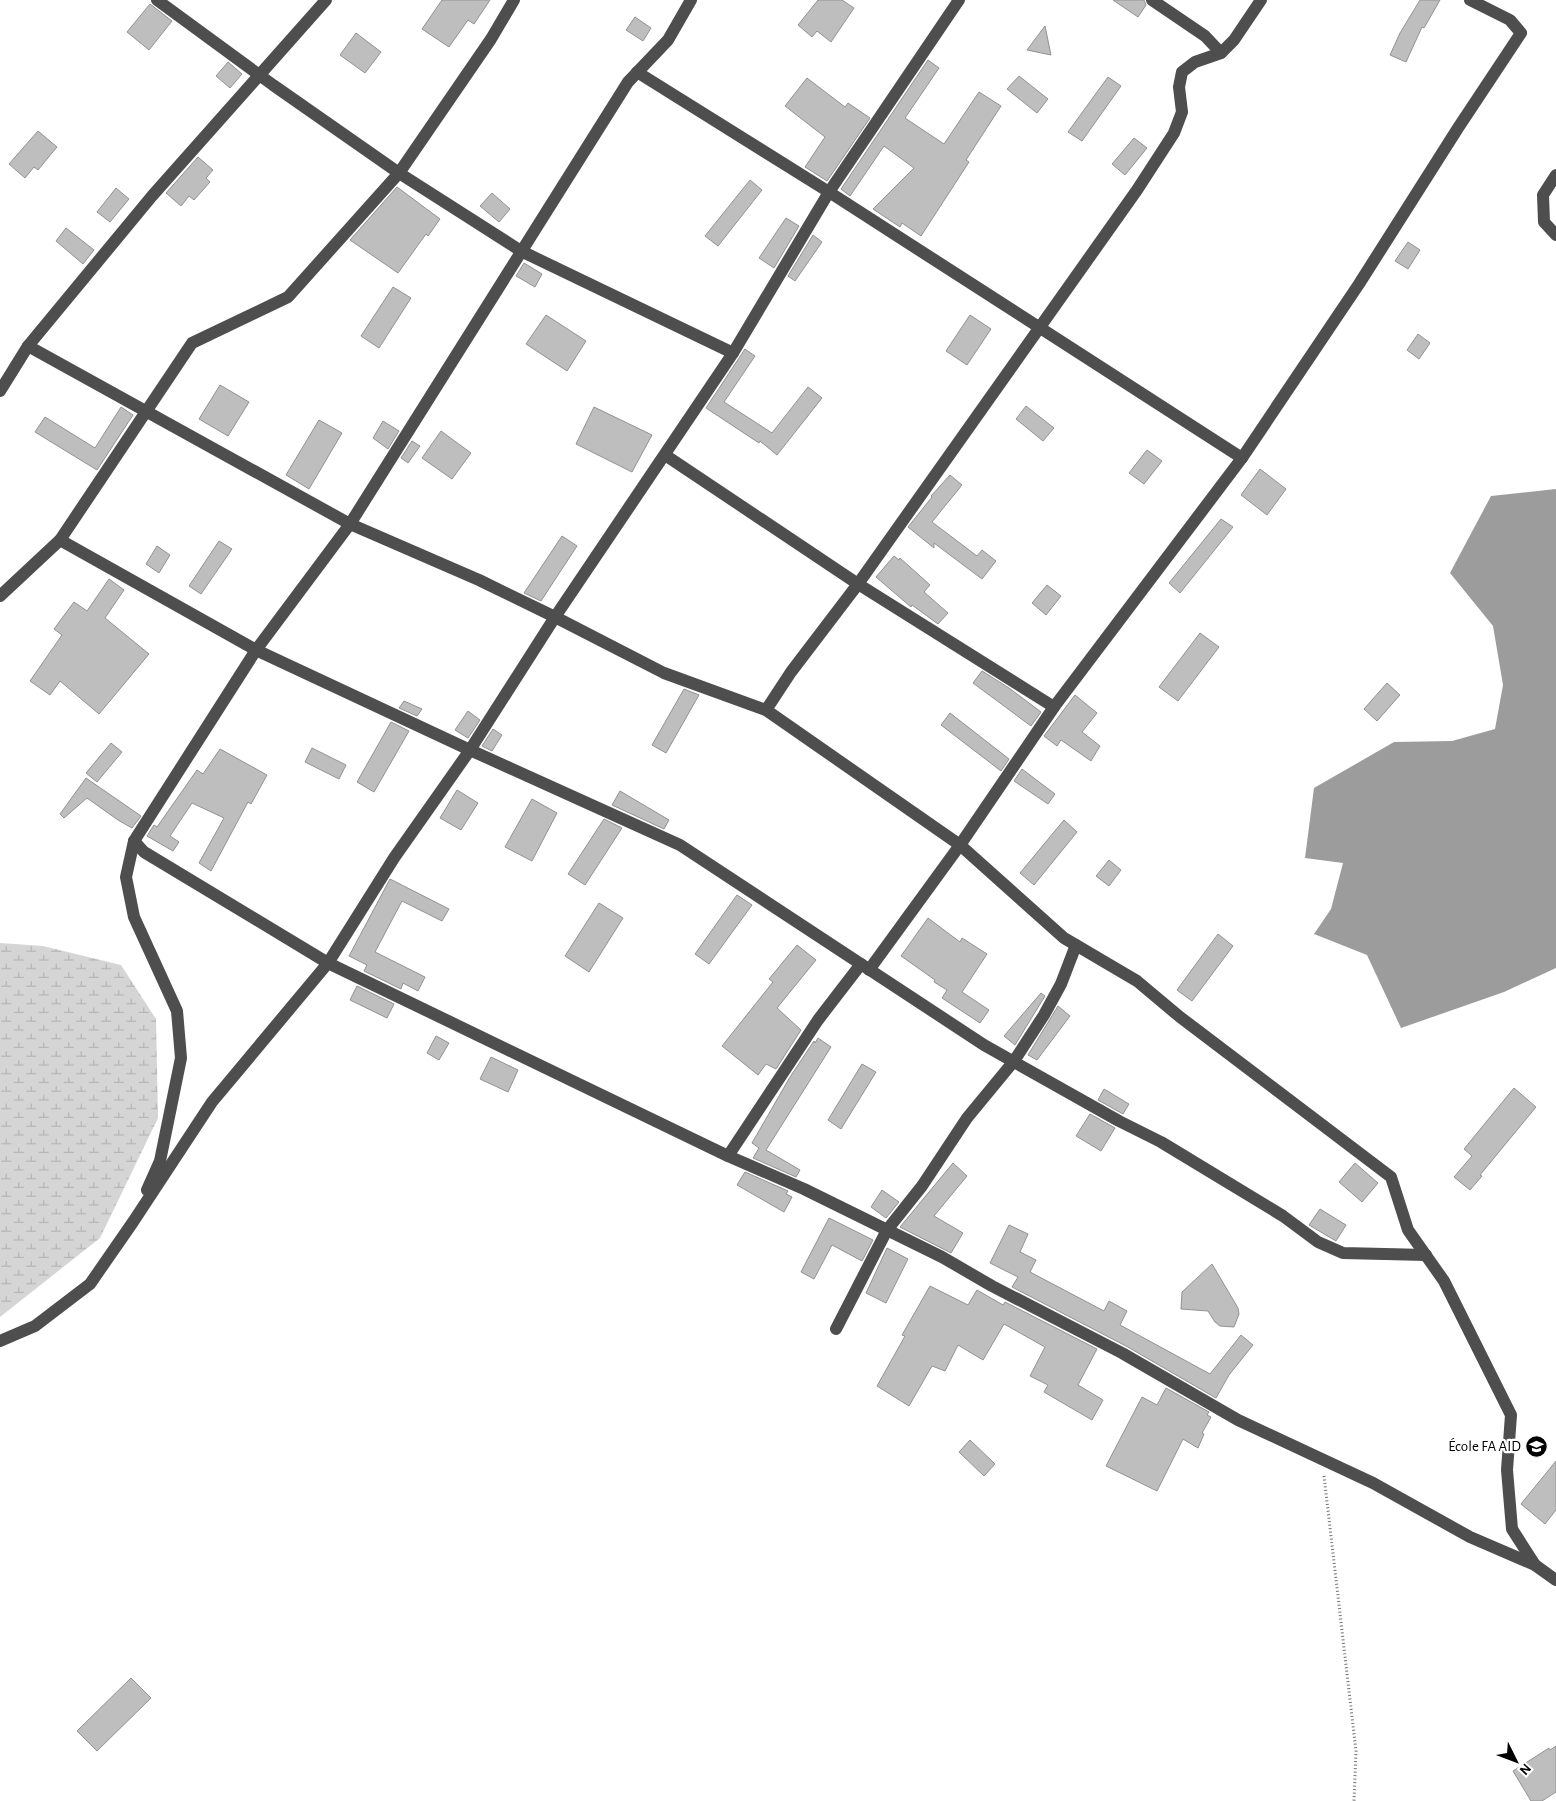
<svg xmlns="http://www.w3.org/2000/svg" width="1556" height="1801" font-family="'Alegreya Sans',sans-serif">
<style>
.wetland{fill:url(#wetland-marsh)}
.water{fill:#9c9c9c}
.building{fill:#bebebe;stroke:#929292}
.lines{fill:none;stroke-linecap:round;stroke-linejoin:round}
.path{stroke:#707070;stroke-width:3;stroke-dasharray:1 2.5;stroke-linecap:butt}
.minor{stroke:#4e4e4e;stroke-width:12}
.labels{text-anchor:middle;dominant-baseline:central;stroke-width:4.5;stroke-linejoin:round;paint-order:stroke}
.poi-label{font-size:15px;fill:#000;stroke:#fff;text-anchor:end}
</style>
<defs>
<pattern id="wetland-marsh" width="20" height="14" patternUnits="userSpaceOnUse" patternTransform="scale(1.25)"><rect width="20" height="14" fill="#d5d5d5"/><path d="M1 5h8M5 5V1M11 12h8M15 12V8" fill="none" stroke="#b5b5b5"/></pattern>
</defs>
<rect width="100%" height="100%" fill="#fff"/>
<polygon class="wetland" points="0,943 43,946 121,965 156,1019 158,1118 100,1238 0,1317"/>
<polygon class="water" points="1556,489 1556,968 1504,992 1401,1028 1367,955 1314,934 1331,909 1343,863 1305,858 1314,788 1394,742 1452,741 1495,729 1503,685 1493,626 1450,573 1491,496"/>
<g class="building">
<polygon points="442,0 490,0 474,24 468,20 449,47 422,29"/>
<polygon points="818,0 842,0 854,8 831,42 817,31 812,37 798,25"/>
<polygon points="1113,0 1144,0 1146,5 1138,17"/>
<polygon points="1420,0 1440,0 1424,28 1422,27 1406,62 1390,55 1400,33"/>
<polygon points="150,4 172,21 149,50 127,32"/>
<polygon points="635,17 651,28 643,41 626,30"/>
<polygon points="1045,26 1051,55 1027,50"/>
<polygon points="356,33 381,52 365,73 340,55"/>
<polygon points="928,60 939,68 905,118 944,144 979,92 1001,106 966,160 969,162 921,236 902,223 900,227 873,209 914,168 884,146 850,196 841,189"/>
<polygon points="228,62 242,74 230,88 216,76"/>
<polygon points="1019,76 1048,99 1037,113 1007,89"/>
<polygon points="1108,77 1121,86 1082,141 1068,132"/>
<polygon points="807,78 845,107 848,103 870,118 827,181 805,167 825,137 785,106"/>
<polygon points="38,131 57,147 38,170 34,167 25,178 9,164"/>
<polygon points="1134,138 1147,148 1125,175 1112,164"/>
<polygon points="198,157 213,170 206,178 210,182 194,200 189,196 181,206 166,193"/>
<polygon points="750,180 762,190 718,246 705,236"/>
<polygon points="397,187 440,219 428,236 426,234 398,273 350,240"/>
<polygon points="116,188 129,199 110,222 97,212"/>
<polygon points="492,193 510,209 499,222 480,206"/>
<polygon points="786,218 799,226 774,268 759,258"/>
<polygon points="66,228 94,250 83,264 56,241"/>
<polygon points="813,235 822,242 795,281 788,276"/>
<polygon points="1408,242 1420,250 1408,269 1395,261"/>
<polygon points="524,263 542,274 535,287 516,276"/>
<polygon points="393,287 411,298 379,348 361,336"/>
<polygon points="546,315 586,341 567,371 526,344"/>
<polygon points="970,315 991,329 967,365 946,351"/>
<polygon points="1418,334 1430,343 1419,359 1407,350"/>
<polygon points="745,349 755,356 724,402 772,433 808,387 822,398 777,455 760,441 759,443 706,408"/>
<polygon points="220,385 249,402 228,436 199,419"/>
<polygon points="1026,406 1054,428 1043,441 1016,419"/>
<polygon points="121,407 133,415 97,470 35,432 45,417 95,448"/>
<polygon points="594,407 652,435 632,472 576,444"/>
<polygon points="319,420 342,433 309,489 286,475"/>
<polygon points="383,421 399,431 388,449 373,438"/>
<polygon points="441,431 471,453 452,479 422,458"/>
<polygon points="412,441 420,446 408,463 401,458"/>
<polygon points="1147,450 1162,461 1144,484 1129,473"/>
<polygon points="1260,469 1286,489 1267,515 1241,495"/>
<polygon points="950,475 962,485 932,522 977,556 982,550 996,561 982,579 934,543 934,548 908,527 932,497 931,496"/>
<polygon points="1221,519 1233,527 1180,593 1169,583"/>
<polygon points="562,536 577,546 541,601 524,593"/>
<polygon points="219,541 232,549 201,594 189,586"/>
<polygon points="157,546 170,555 159,573 146,564"/>
<polygon points="894,556 899,560 900,558 930,585 924,592 948,613 938,624 912,605 911,607 876,577"/>
<polygon points="109,579 124,590 105,618 149,654 99,714 60,681 50,695 30,681 62,635 54,629 74,602 87,611"/>
<polygon points="1047,585 1061,596 1046,615 1032,603"/>
<polygon points="1200,633 1219,647 1178,701 1159,687"/>
<polygon points="982,671 1009,688 1041,712 1031,726 973,683"/>
<polygon points="1387,683 1400,695 1377,721 1364,709"/>
<polygon points="684,689 699,695 666,753 652,745"/>
<polygon points="1075,695 1097,713 1082,732 1100,746 1091,761 1061,740 1057,746 1044,736"/>
<polygon points="404,701 422,709 417,716 399,708"/>
<polygon points="468,711 480,720 468,738 455,730"/>
<polygon points="950,713 1009,759 1001,771 941,725"/>
<polygon points="391,722 409,731 374,792 357,782"/>
<polygon points="493,729 502,735 492,751 482,746"/>
<polygon points="111,743 122,752 97,782 86,773"/>
<polygon points="312,748 346,765 339,779 305,762"/>
<polygon points="220,749 267,775 251,804 248,802 211,871 199,863 224,818 192,803 170,836 179,842 173,851 147,836 154,825 157,827 197,770 203,774"/>
<polygon points="1022,769 1055,794 1048,804 1014,781"/>
<polygon points="86,778 141,816 132,828 118,820 87,798 64,818 60,814"/>
<polygon points="457,790 478,803 461,830 440,818"/>
<polygon points="620,791 669,820 664,829 612,805"/>
<polygon points="532,799 557,813 532,861 505,847"/>
<polygon points="604,819 622,828 585,885 568,874"/>
<polygon points="1064,820 1077,832 1034,885 1020,873"/>
<polygon points="1109,860 1121,870 1109,886 1096,876"/>
<polygon points="390,879 449,909 442,921 402,901 375,952 425,977 418,991 403,983 401,989 364,971 367,965 349,956"/>
<polygon points="737,895 752,905 709,964 695,954"/>
<polygon points="599,903 623,918 589,972 565,956"/>
<polygon points="928,918 960,942 962,938 987,954 962,992 989,1010 980,1023 942,998 947,990 934,982 935,980 901,956"/>
<polygon points="1218,934 1233,946 1192,1001 1177,990"/>
<polygon points="797,945 816,960 777,1008 801,1030 776,1069 766,1064 758,1075 722,1046 773,982 769,979"/>
<polygon points="357,986 394,1004 387,1018 350,1000"/>
<polygon points="1041,993 1045,996 1015,1045 1004,1036"/>
<polygon points="1058,1006 1070,1016 1037,1060 1028,1055"/>
<polygon points="436,1036 449,1043 439,1060 427,1053"/>
<polygon points="818,1038 831,1047 766,1150 800,1170 796,1177 753,1158 759,1148 752,1143 790,1077 814,1041 815,1043"/>
<polygon points="491,1057 518,1070 508,1092 480,1079"/>
<polygon points="862,1064 876,1072 841,1129 828,1120"/>
<polygon points="1514,1088 1536,1107 1480,1175 1482,1176 1470,1190 1454,1177 1472,1156 1464,1149"/>
<polygon points="1104,1089 1129,1104 1123,1114 1098,1100"/>
<polygon points="1090,1114 1115,1128 1101,1151 1076,1136"/>
<polygon points="953,1163 967,1176 934,1216 963,1233 951,1253 900,1227"/>
<polygon points="1355,1163 1378,1183 1362,1202 1339,1182"/>
<polygon points="745,1172 788,1191 786,1194 792,1197 784,1212 737,1185"/>
<polygon points="882,1190 899,1202 886,1218 871,1207"/>
<polygon points="1320,1209 1346,1225 1336,1241 1309,1225"/>
<polygon points="829,1218 873,1240 862,1261 832,1245 814,1279 801,1272"/>
<polygon points="1009,1225 1028,1234 1020,1252 1036,1260 1030,1272 1104,1311 1109,1301 1127,1311 1120,1325 1210,1374 1241,1335 1253,1345 1229,1375 1216,1398 1126,1346 1012,1287 1018,1277 990,1263"/>
<polygon points="887,1248 908,1259 886,1303 866,1293"/>
<polygon points="1212,1264 1238,1308 1239,1314 1234,1327 1220,1326 1215,1322 1208,1311 1181,1309 1182,1292"/>
<polygon points="930,1286 968,1305 977,1290 1003,1305 1005,1302 1097,1349 1078,1385 1103,1400 1092,1420 1044,1392 1048,1385 1030,1376 1045,1347 1004,1324 983,1360 958,1345 945,1371 932,1366 909,1406 877,1386 905,1336 902,1335"/>
<polygon points="1166,1388 1209,1412 1207,1415 1211,1417 1202,1433 1204,1434 1198,1448 1183,1439 1157,1491 1106,1466 1142,1397 1157,1405"/>
<polygon points="970,1440 995,1464 984,1476 959,1452"/>
<polygon points="1556,1461 1556,1510 1545,1524 1521,1504"/>
<polygon points="131,1678 151,1698 97,1751 77,1731"/>
<polygon points="1556,1746 1556,1792 1542,1801 1531,1801 1513,1771 1549,1748 1550,1750"/>
</g>
<g class="lines">
<polyline class="path" points="1324,1476 1356,1751 1354,1801"/>
<g class="minor">
<polyline points="157,0 273,85 399,173 521,251 733,353"/>
<polyline points="1152,0 1205,36 1221,53"/>
<polyline points="637,72 829,192 1242,458"/>
<polyline points="1556,175 1543,195 1544,222 1556,235"/>
<polyline points="28,346 350,524 479,580 555,617 664,673 766,710 960,845 1064,938 1137,981 1180,1017 1391,1177 1408,1230 1444,1281 1511,1415 1507,1470 1512,1529 1535,1565"/>
<polyline points="0,391 28,346 152,196 326,0"/>
<polyline points="665,455 858,584 1054,707"/>
<polyline points="60,540 256,650 470,750 680,845 984,1045 1119,1121 1161,1142 1283,1216 1318,1242 1343,1253 1426,1255"/>
<polyline points="0,596 60,540 192,343 288,297 399,173 491,39 514,0"/>
<polyline points="766,710 791,672 858,584 1137,190 1174,133 1182,112 1179,87 1182,72 1195,62 1221,53 1234,40 1261,0"/>
<polyline points="134,841 144,852 328,963 394,858 470,750 555,617 733,353 829,192 959,0"/>
<polyline points="869,970 960,845 1054,707 1242,458 1359,284 1458,128 1521,33 1510,20 1470,0"/>
<polyline points="728,1156 818,1020 861,964"/>
<polyline points="147,1190 160,1161 181,1058 177,1011 134,917 126,877 134,841 256,650 350,524 628,82 668,40 691,0"/>
<polyline points="836,1329 887,1230 922,1186 967,1118 1014,1061 1044,1015 1061,984 1076,945"/>
<polyline points="0,1341 35,1326 90,1284 133,1222 212,1102 328,963 728,1156 804,1189 942,1257 992,1286 1122,1353 1238,1420 1373,1483 1470,1537 1535,1565 1556,1580"/>
</g>
</g>
<defs>
<symbol id="school-disc" viewBox="-11 -11 22 22"><circle r="9.5" fill="#000" stroke="#fff"/><path d="M0-5L7-2L0 1L-7-2ZM-4 1L0 2.5L4 1V4Q0 6-4 4Z" fill="#fff"/></symbol>
</defs>
<g fill-rule="evenodd">
<use href="#school-disc" x="1524" y="1434" width="25" height="25"/>
</g>
<g class="labels">
<g class="poi-label">
<text x="1521" y="1446">École FA AID</text>
</g>
</g>
<g transform="translate(1516 1761) rotate(132)" stroke="#ffffff" stroke-width="4" paint-order="stroke">
<path d="M0-4L9 19L0 12L-9 19Z" fill="#000000"/>
<text y="-8" font-size="14" font-weight="bold" text-anchor="middle" fill="#000000">N</text>
</g>
</svg>
